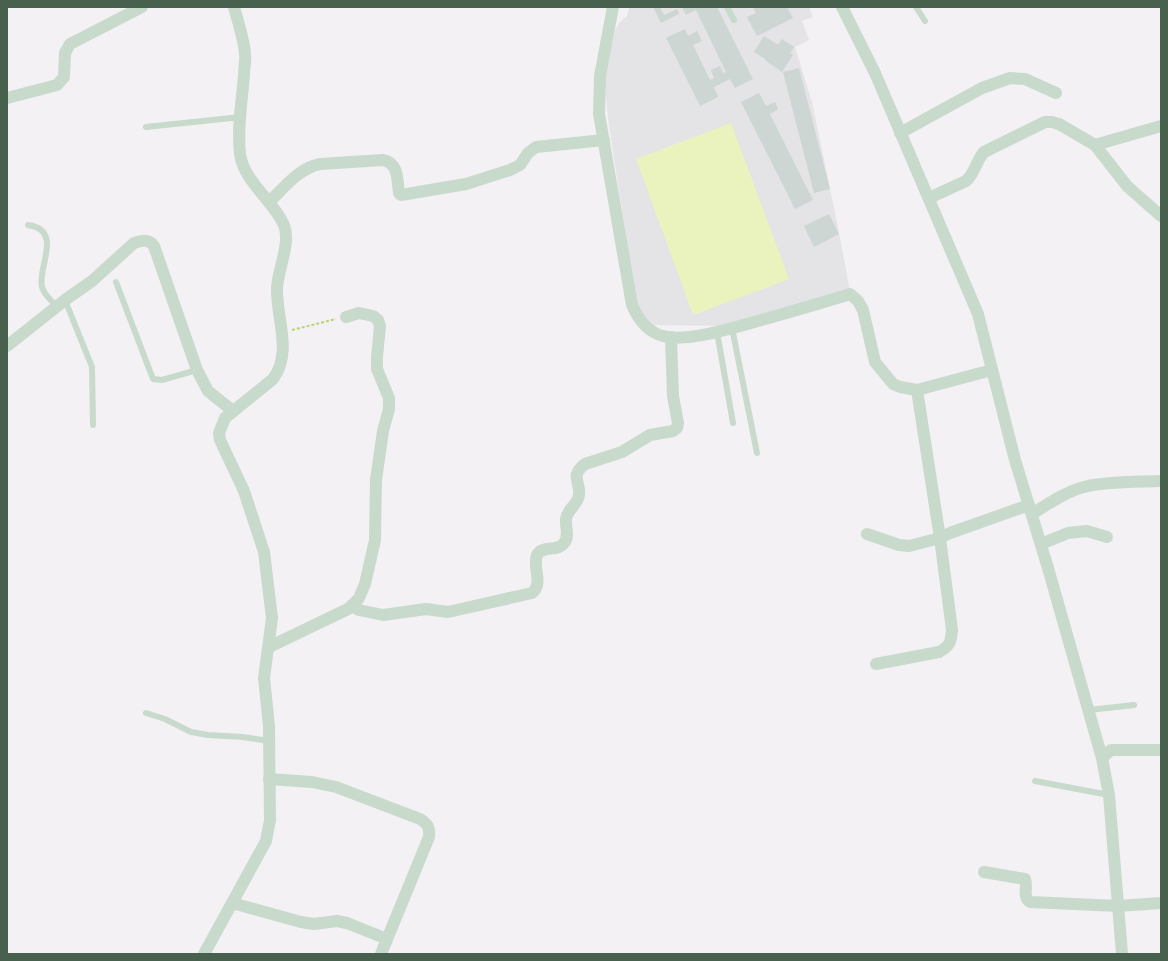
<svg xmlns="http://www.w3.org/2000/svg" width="1168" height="961" font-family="'DejaVu Sans',sans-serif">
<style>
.education{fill:#e4e3e5}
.green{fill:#eaf3be}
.building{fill:#cdd6d2}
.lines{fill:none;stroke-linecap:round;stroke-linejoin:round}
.path{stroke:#b9d474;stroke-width:2;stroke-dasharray:3 2;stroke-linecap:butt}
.lane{stroke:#c8dacc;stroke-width:6}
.street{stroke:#c8dacc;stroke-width:12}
</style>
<rect width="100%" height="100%" fill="#f3f1f4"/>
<polygon class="education" points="629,7 809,7 813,17 802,21 809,40 795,47 812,102 837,222 850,291 722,326 651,325 637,306 635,295 609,126 604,79 615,31 619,23 627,16"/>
<polygon class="green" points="731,123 789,279 693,315 636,159"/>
<g class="building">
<polygon points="653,7 660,7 664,15 677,9 679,14 661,23"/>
<polygon points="682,7 717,7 753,79 735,88 730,79 714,87 718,97 700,106 666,38 685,29 688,36 697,31 702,41 693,45 710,80 714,78 711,70 720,66 723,73 726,72 696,10 686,15"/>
<polygon points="753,7 787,7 793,18 757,36 747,17 756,13"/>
<polygon points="764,36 778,45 782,39 794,47 790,53 793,55 782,72 765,60 765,59 754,52"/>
<polygon points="799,68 830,189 814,193 783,72"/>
<polygon points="759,93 766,106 775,102 778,109 770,114 813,200 795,209 741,102"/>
<polygon points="829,214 839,234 814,247 804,226"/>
</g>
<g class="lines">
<polyline class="path" points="292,330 336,319"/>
<g class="lane">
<polyline points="727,7 734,20"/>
<polyline points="916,7 925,21"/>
<polyline points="146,127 241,117"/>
<path d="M28,225C64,230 37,268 42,287C44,295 52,301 57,307"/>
<polyline points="116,282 153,379 162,380 197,370"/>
<polyline points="65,300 92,367 93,425"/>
<polyline points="732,328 757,453"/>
<polyline points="717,332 733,423"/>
<polyline points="1089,710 1134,705"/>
<polyline points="146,713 165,719 191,732 208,735 243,737 269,741"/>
<polyline points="1035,781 1109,795"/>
</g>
<g class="street">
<path d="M613,7L600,76L599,114L632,305C638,319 647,332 663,336C688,343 740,326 765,319C793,311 822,303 850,294L858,301L863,310L875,362L893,384L900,387L917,390L992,370"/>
<polyline points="842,7 875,73 978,314 1015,460 1048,568 1102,758 1109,795 1122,954"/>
<polyline points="7,98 57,85 64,77 65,53 70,44 142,7"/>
<polyline points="900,133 982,88 1010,78 1025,79 1056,93"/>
<polyline points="1095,145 1161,126"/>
<path d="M929,198L966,181C975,173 976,161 984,152L1045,122H1052L1059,124L1095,145L1127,186L1161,216"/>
<path d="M269,202C284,188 299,168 320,164L383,160C399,163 397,180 399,193L401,195L466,184L510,170L520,165L528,153L536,147L604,140"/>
<path d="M7,346L65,300L92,281L134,243C142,240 149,239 154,246L197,370L208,391L233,411"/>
<path d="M1032,514C1048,504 1065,492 1084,487C1105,481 1139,482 1161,481"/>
<polyline points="867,534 899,545 909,546 940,538 917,390"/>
<polyline points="1041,544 1068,533 1087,531 1107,537"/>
<path d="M352,605L359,610L383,615L426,609L448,612L532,593C544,583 532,568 537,555C542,545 558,552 564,543C570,536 565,527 566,519C567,509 578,505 579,495C581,481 569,477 585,464L622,452L650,435L673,431L677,428L678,423L673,396L671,337"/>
<polyline points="269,647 350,608 359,598 365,584 375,540 376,480 383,431 389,409 389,398 377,369 377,357 380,326 378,320 373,316 359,313 346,317"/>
<path d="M876,664L939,652C950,646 951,642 952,630L940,538L950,533L1029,505"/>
<polyline points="1102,758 1111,750 1161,750"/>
<path d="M269,779L312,782L336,787L420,819C428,824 430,828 429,837L381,954"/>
<path d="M984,872L1025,879C1028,888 1022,896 1030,902L1118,906L1161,903"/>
<polyline points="232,903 301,922 314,924 337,921 347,923 387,939"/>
<path d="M204,954L266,841L270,820L269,726L264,678L272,618L264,552L244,491L220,440L219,433L225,418L273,379C293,352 276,318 277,288C278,269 291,243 284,225C273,200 244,182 240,154C237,128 242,101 244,75C244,68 246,61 245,54C244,39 238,22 234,7"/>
</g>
</g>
<rect width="1168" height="961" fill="none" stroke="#48614e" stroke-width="16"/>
</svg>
